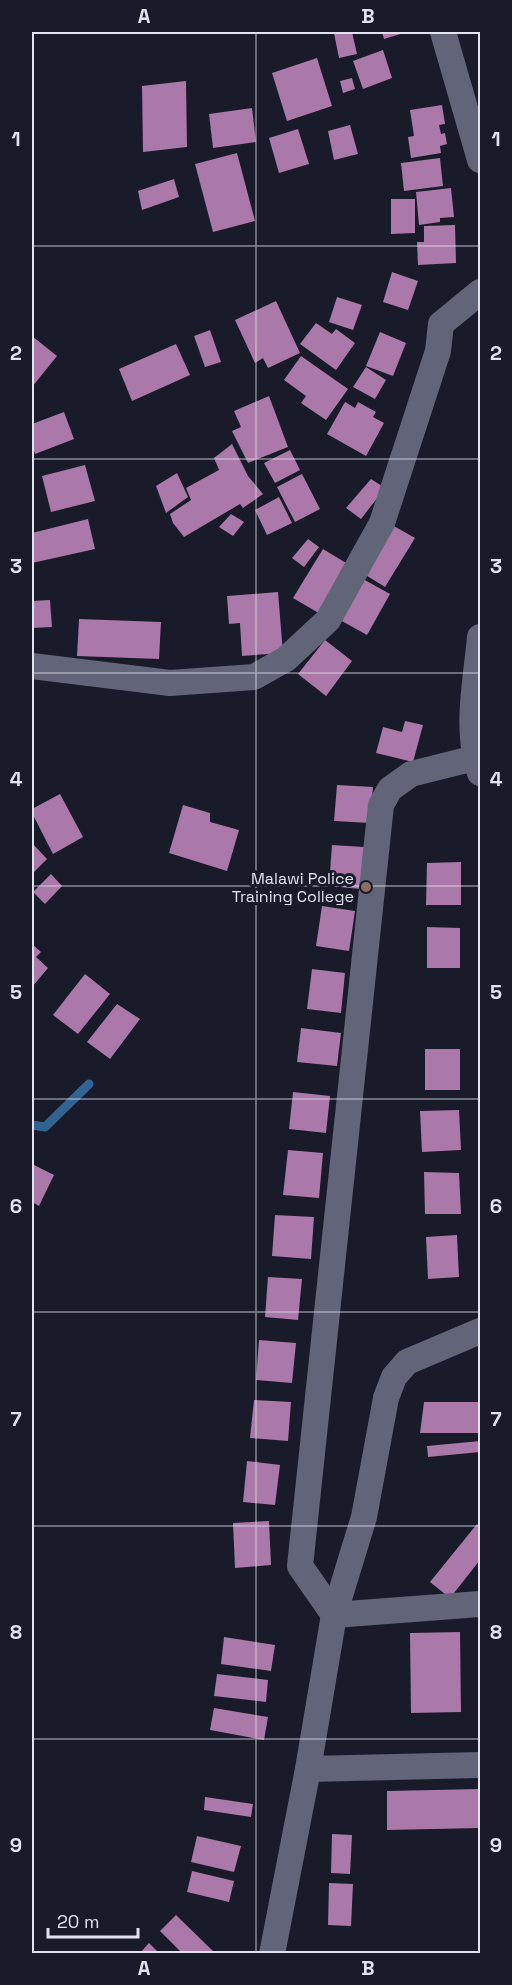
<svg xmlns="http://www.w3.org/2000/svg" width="512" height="1985" font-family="'Space Grotesk',sans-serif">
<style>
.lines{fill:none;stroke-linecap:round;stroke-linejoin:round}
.stream{stroke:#336392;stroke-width:9}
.building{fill:#aa78a9}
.minor{stroke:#626478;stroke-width:26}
.grid{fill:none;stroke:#e2e3ef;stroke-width:1.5;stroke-opacity:0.55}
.education-dot{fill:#8d6e63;stroke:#191a2a;stroke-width:2}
.labels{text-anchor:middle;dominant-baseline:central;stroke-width:6;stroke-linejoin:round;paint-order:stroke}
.poi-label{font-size:16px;fill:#e2e3ef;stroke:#191a2a;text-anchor:end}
.neatline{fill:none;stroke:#e2e3ef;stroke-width:2}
.grid-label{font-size:20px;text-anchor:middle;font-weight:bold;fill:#e2e3ef}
</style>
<rect width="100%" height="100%" fill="#191a2a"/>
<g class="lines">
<polyline class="stream" points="32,1125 45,1127 89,1084"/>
</g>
<g class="building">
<polygon points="342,32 352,32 357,54 339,58 334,33"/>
<polygon points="382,32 407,32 384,39"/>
<polygon points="383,50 392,78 363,89 353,61"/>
<polygon points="317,58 332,106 287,121 272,73"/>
<polygon points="352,78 355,89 343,93 340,81"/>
<polygon points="186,81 187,147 143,152 142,86"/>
<polygon points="442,105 445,124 439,125 441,134 445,133 447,144 440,146 441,153 411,158 408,137 414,136 410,110"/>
<polygon points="252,108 256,142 213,148 209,114"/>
<polygon points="350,125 358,154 334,160 328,131"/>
<polygon points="298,129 309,164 279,173 269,138"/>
<polygon points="237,153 255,221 213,232 195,164"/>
<polygon points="440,158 443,186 404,191 401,163"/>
<polygon points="174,179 179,197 142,210 138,191"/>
<polygon points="451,188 454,217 440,218 440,222 419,225 416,192"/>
<polygon points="391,199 415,199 415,233 391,234"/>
<polygon points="455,225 456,263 418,265 417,242 424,242 424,226"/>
<polygon points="392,272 418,281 408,310 383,302"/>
<polygon points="337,297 362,305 353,330 329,322"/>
<polygon points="276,301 300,353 268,368 263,358 255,363 235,320"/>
<polygon points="316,323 332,334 336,329 355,343 336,370 300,344"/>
<polygon points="210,330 221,362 205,367 194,336"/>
<polygon points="380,332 406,343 393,376 366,366"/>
<polygon points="32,336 57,356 32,387"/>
<polygon points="176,344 190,375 132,401 119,369"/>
<polygon points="301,356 348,389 326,420 301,403 306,396 284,380"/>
<polygon points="366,367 386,380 375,399 353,387"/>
<polygon points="269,396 288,447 248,463 232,431 241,427 234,411"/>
<polygon points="345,402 355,408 358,402 376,412 373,417 384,423 366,456 327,434"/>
<polygon points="64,412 74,439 35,454 32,445 32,424"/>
<polygon points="232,444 248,476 263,494 243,508 240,504 184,537 173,523 170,514 191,500 186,488 219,470 214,458"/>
<polygon points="290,450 300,470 275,483 264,463"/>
<polygon points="85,465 95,501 51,512 42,476"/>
<polygon points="177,473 188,497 166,513 156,486"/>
<polygon points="302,474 320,509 295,522 277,487"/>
<polygon points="371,479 385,488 361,519 346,508"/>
<polygon points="279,497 292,523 267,535 255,510"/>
<polygon points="231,514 244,522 233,536 219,527"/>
<polygon points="88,519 95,549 32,563 32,533"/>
<polygon points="392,525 415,538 385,587 364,574"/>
<polygon points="308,539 319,547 304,567 292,558"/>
<polygon points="323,549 351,566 322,615 293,598"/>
<polygon points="363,579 390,594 367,635 340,620"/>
<polygon points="278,592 283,653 242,656 240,623 229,624 227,596"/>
<polygon points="50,600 52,627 32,628 32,601"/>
<polygon points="79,619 161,622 159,659 77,656"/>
<polygon points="325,640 352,661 326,696 298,674"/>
<polygon points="405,721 423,725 413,762 376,753 383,727 402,732"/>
<polygon points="337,785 373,787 370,823 334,821"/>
<polygon points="60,794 83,837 53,854 32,813 32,809"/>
<polygon points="183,805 210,813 210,822 239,830 227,871 169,853"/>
<polygon points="32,843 47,859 32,874"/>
<polygon points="332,845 364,847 361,889 329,886"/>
<polygon points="461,862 461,905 426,905 427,863"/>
<polygon points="51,874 62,886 45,904 33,892"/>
<polygon points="322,906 355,911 349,951 316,946"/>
<polygon points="427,927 460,928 460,968 427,968"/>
<polygon points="32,944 41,952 36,957 48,968 32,987"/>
<polygon points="312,969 345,973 341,1013 307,1009"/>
<polygon points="85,974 110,994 78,1034 53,1015"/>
<polygon points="117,1004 140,1019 110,1059 87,1042"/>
<polygon points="301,1028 341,1033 337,1066 297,1062"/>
<rect x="425" y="1049" width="35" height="41"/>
<polygon points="293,1092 330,1096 326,1133 289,1129"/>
<polygon points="459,1110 461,1150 422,1152 420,1111"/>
<polygon points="288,1150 323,1153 319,1198 283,1195"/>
<polygon points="32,1164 54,1175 39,1206 32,1202"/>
<polygon points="424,1172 459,1173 461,1214 425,1214"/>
<polygon points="275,1215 314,1217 311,1259 272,1256"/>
<polygon points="457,1235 459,1277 428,1279 426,1237"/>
<polygon points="268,1277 302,1279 298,1320 265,1317"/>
<polygon points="259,1340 296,1343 292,1383 256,1380"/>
<polygon points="254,1400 291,1402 288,1441 250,1438"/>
<polygon points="424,1402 480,1402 480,1433 420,1433"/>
<polygon points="480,1441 480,1452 428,1457 427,1446"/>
<polygon points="247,1461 280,1465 275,1505 243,1502"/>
<polygon points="269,1521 271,1565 235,1568 233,1523"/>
<polygon points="477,1524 480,1527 480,1560 450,1598 430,1582"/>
<polygon points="460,1632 461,1712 411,1713 410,1633"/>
<polygon points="224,1637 275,1645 271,1671 221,1664"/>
<polygon points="217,1674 268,1680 266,1702 214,1696"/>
<polygon points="214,1708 268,1717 264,1740 210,1730"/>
<polygon points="480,1789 480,1828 387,1830 387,1791"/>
<polygon points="205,1797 253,1804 251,1817 204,1810"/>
<polygon points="332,1834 352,1835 350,1874 331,1873"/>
<polygon points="197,1836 241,1846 234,1872 191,1862"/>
<polygon points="192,1871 234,1881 229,1902 187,1892"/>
<polygon points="329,1883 353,1884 351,1926 328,1925"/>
<polygon points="176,1915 216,1954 183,1954 160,1931"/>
<polygon points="149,1943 160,1954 139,1954"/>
</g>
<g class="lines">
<g class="minor">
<polyline points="443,32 480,160"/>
<path d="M480,637C476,681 465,730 480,773"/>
<polyline points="32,666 170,683 254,677 286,659 328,620 382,523 438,351 441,324 480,292"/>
<polyline points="475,758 411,774 390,789 381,805 300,1566 334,1615 480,1604"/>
<polyline points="308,1769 480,1765"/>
<polyline points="272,1954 308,1769 334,1615 364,1517 386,1398 394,1377 407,1362 480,1331"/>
</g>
</g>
<path class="grid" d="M256,32V1954M32,246H480M32,459H480M32,673H480M32,886H480M32,1099H480M32,1312H480M32,1526H480M32,1739H480"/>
<circle class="education-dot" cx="366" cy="887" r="6"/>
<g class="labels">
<g class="poi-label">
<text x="354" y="878">Malawi Police<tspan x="354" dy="18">Training College</tspan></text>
</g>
</g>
<rect width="512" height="1985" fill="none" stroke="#191a2a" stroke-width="66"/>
<path d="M48 1928v9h90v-9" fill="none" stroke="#e2e3ef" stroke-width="3"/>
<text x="57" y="1928" font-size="18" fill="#e2e3ef" stroke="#191a2a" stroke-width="4.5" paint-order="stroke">20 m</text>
<rect x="33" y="33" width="446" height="1919" class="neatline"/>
<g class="grid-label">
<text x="144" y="23">A</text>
<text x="368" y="23">B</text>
<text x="16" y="146">1</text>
<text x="496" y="146">1</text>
<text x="16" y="360">2</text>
<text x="496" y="360">2</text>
<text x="16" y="573">3</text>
<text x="496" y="573">3</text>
<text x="16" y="786">4</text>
<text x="496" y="786">4</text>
<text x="16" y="999">5</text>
<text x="496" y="999">5</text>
<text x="16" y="1213">6</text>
<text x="496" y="1213">6</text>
<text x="16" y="1426">7</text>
<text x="496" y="1426">7</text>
<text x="16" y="1639">8</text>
<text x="496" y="1639">8</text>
<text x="16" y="1852">9</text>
<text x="496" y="1852">9</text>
<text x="144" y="1975">A</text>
<text x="368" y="1975">B</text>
</g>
</svg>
